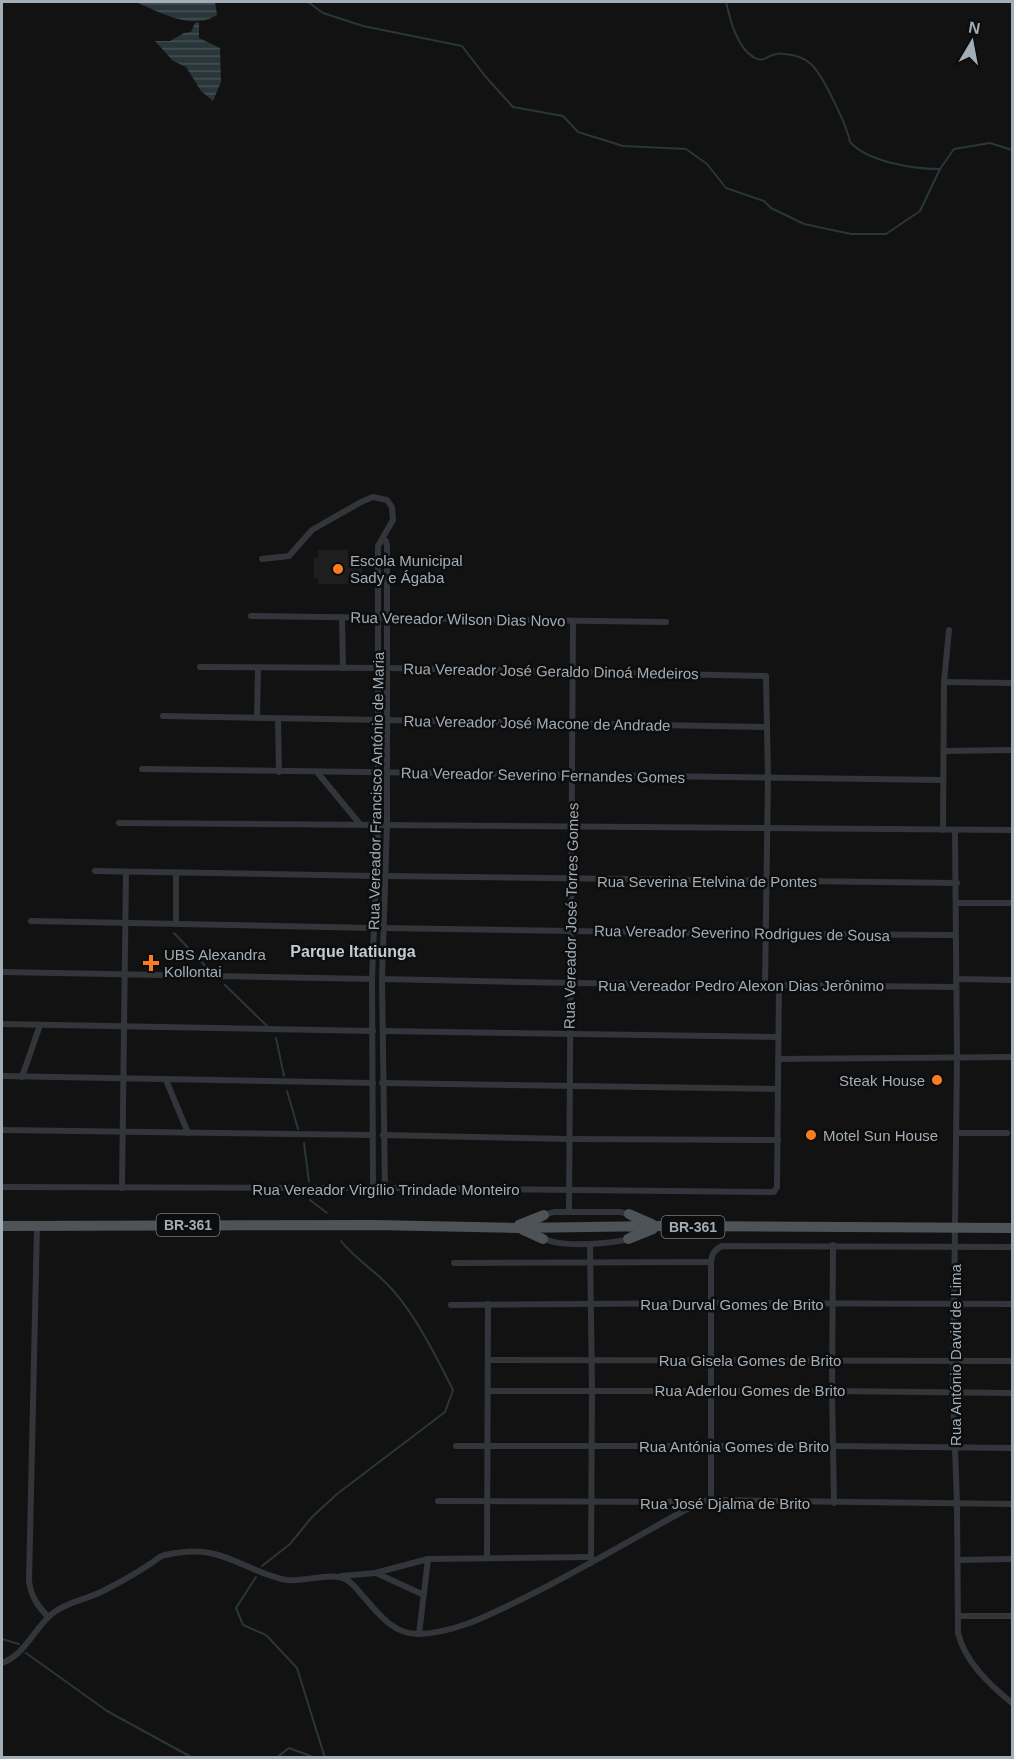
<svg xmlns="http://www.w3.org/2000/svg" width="1014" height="1759" font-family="Helvetica,sans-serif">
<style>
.built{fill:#1e1e20}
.water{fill:url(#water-rules)}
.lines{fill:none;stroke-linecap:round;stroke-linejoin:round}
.stream{stroke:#29363a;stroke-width:2}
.street{stroke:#323539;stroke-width:6}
.primary{stroke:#4e5358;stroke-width:10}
.poi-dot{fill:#fc7c21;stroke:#0d0d0e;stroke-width:2}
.labels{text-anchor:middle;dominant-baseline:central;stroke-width:5;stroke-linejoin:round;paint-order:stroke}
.shield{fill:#0d0d0e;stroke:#757d83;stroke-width:1.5}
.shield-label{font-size:14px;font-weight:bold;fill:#a2adb5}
.poi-label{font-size:15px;fill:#a2adb5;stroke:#0d0d0e;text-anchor:start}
.street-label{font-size:15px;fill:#a2adb5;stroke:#0d0d0e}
.neighbourhood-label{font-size:16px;font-weight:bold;fill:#c3cad1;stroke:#0d0d0e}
</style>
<defs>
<pattern id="water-rules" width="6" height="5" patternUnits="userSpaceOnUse" patternTransform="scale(1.5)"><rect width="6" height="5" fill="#29363a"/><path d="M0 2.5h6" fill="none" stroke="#455054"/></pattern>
</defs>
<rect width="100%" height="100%" fill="#121213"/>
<polygon class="built" points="318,550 348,550 348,559 362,559 362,578 348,578 348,584 318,584 318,578 314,578 314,558 318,558"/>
<g class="water">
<path d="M136,2H215L217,15C192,31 159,12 136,2Z"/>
<polygon points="199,22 199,38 220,48 221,82 213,101 201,91 186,67 173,61 155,41 170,41 184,33 191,32 195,23"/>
</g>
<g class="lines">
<g class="stream">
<polyline points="308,2 323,13 363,26 462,46 485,76 513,107 563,116 578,132 623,146 686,149 707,164 726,188 764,201 771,208 804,224 851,234 886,234 920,211 940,169 954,149 990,143 1012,150"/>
<path d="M726,2C730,19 737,49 755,58C764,63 768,55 776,54C779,53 782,54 785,54C795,55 804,57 811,64C823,75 847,126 850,142C868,162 914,169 939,169"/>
<polyline points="174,933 210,971"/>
<polyline points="225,985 267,1026"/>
<polyline points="276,1038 284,1076"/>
<polyline points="287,1091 298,1129"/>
<polyline points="304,1143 309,1182"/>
<polyline points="310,1200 327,1213"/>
<path d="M262,1566L290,1544L312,1517L337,1494L445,1412L453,1390C437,1358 414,1312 389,1286C374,1270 354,1258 341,1241"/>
<polyline points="256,1577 236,1608 243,1625 266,1635 297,1668 325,1758"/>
<polyline points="2,1639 19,1644"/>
<polyline points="26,1653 107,1711 193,1758"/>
<polyline points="276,1758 289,1748 316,1758"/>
</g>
<g class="street">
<polyline points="383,540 386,541 387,546 387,824 382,979 385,1188"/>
<polyline points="262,559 289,556 312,530 361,502 373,497 387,500 392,507 393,520 378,546 378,824 372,979 373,1188"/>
<polyline points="251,616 666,622"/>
<polyline points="342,617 343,668"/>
<polyline points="200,667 388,668 766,676 768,778 765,985"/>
<polyline points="944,682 1012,683"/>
<polyline points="163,716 767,727"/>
<polyline points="257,718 258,668"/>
<polyline points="278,719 279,772"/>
<polyline points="944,751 1012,750"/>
<polyline points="142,769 943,780"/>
<polyline points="317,772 359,823"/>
<polyline points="119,823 1012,830"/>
<polyline points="943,830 944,682 949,630"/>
<path d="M955,831L957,1057L953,1393L957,1504L958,1633C965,1662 990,1685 1012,1703"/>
<polyline points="95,871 377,876"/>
<polyline points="386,876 957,883"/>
<polyline points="956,903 1012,903"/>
<polyline points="31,921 374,928"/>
<polyline points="176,924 176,872"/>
<polyline points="383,928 767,934 956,935"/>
<polyline points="2,972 372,979"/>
<polyline points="382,979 571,983 956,987"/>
<polyline points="956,979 1012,980"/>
<polyline points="2,1024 373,1031"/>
<polyline points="383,1031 778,1037"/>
<polyline points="778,1059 1012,1057"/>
<polyline points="2,1076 373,1083"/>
<polyline points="22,1077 40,1025"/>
<polyline points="166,1080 188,1133"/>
<polyline points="382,1083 778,1089"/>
<polyline points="2,1130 373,1135"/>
<polyline points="956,1133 1007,1133"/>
<polyline points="383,1135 569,1139 778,1140"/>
<polyline points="2,1187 385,1188 774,1192 777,1187 779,985"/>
<polyline points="122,1188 126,872"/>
<path d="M554,1212H620C636,1214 637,1227 628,1239C613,1244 510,1255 544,1215Z"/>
<polyline points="569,1212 573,621"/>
<path d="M37,1226L29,1581C31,1597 38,1606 48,1617"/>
<polyline points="590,1244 592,1390 591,1563"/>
<polyline points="833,1245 832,1391 834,1503"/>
<polyline points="454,1263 711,1262"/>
<polyline points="451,1305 711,1303 1012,1304"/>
<polyline points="488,1360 1012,1361"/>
<polyline points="488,1391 832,1391 1012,1393"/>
<polyline points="456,1446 833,1446 1012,1448"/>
<path d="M711,1500V1262C712,1254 714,1250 722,1246L1012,1247"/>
<polyline points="438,1501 696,1502 711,1500 1012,1504"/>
<polyline points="487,1558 488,1304"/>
<polyline points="958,1560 1012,1559"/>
<polyline points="376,1573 424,1595"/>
<polyline points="341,1576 375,1573 428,1559 591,1557"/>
<polyline points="958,1616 1012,1616"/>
<polyline points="419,1634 428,1559"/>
<path d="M2,1663C26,1654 34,1628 53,1613C66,1602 88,1599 103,1591C119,1583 135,1574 150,1564C155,1561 159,1556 165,1555C179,1552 196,1550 210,1553C237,1558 260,1576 287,1580C304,1582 332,1572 345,1579C352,1582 357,1589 362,1595C377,1612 393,1635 419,1634C454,1633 487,1616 518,1601C576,1573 632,1539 689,1508L696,1502"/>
</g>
<g class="primary">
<polyline points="629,1214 652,1224"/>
<polyline points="519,1225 544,1215"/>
<polyline points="2,1226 374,1225 517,1228 658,1226 1012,1228"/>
<polyline points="523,1230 543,1239"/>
<polyline points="628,1239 653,1229"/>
</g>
</g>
<g class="poi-dot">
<circle cx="338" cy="569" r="6"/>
<path d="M148 954h6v6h6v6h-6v6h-6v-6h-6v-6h6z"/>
<circle cx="937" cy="1080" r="6"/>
<circle cx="811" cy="1135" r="6"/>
</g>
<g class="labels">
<g class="shield">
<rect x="156.5" y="1214" width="63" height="22" rx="4.5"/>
<rect x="661.5" y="1216" width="63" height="22" rx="4.5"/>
</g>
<g class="shield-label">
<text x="188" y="1225">BR-361</text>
<text x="693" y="1227">BR-361</text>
</g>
<g class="poi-label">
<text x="350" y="560">Escola Municipal<tspan x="350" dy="17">Sady e Ágaba</tspan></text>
<text x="164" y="954">UBS Alexandra<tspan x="164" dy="17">Kollontai</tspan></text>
<text x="925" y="1080" text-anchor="end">Steak House</text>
<text x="823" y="1135">Motel Sun House</text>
</g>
<g class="street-label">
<text transform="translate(458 619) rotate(1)">Rua Vereador Wilson Dias Novo</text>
<text transform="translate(551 671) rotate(1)">Rua Vereador José Geraldo Dinoá Medeiros</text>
<text transform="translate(537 723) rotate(1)">Rua Vereador José Macone de Andrade</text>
<text transform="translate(543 775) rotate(1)">Rua Vereador Severino Fernandes Gomes</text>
<text transform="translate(376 791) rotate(-89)">Rua Vereador Francisco António de Maria</text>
<text x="707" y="881">Rua Severina Etelvina de Pontes</text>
<text transform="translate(571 916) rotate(-89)">Rua Vereador José Torres Gomes</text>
<text transform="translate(742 933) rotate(1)">Rua Vereador Severino Rodrigues de Sousa</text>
<text x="741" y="985">Rua Vereador Pedro Alexon Dias Jerônimo</text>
<text x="386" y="1189">Rua Vereador Virgílio Trindade Monteiro</text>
<text x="732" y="1304">Rua Durval Gomes de Brito</text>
<text transform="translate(955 1355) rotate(-90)">Rua António David de Lima</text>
<text x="750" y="1360">Rua Gisela Gomes de Brito</text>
<text x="750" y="1390">Rua Aderlou Gomes de Brito</text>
<text x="734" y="1446">Rua Antónia Gomes de Brito</text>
<text x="725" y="1503">Rua José Djalma de Brito</text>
</g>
<g class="neighbourhood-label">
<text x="353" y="951">Parque Itatiunga</text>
</g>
</g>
<rect width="1014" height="1759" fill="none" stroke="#a2adb5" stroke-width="6"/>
<g transform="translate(972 42) rotate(10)" stroke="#0d0d0e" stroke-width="4.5" paint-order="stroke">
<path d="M0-4.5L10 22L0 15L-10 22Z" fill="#a2adb5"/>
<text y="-9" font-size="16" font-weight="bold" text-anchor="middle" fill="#a2adb5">N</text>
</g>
</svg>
